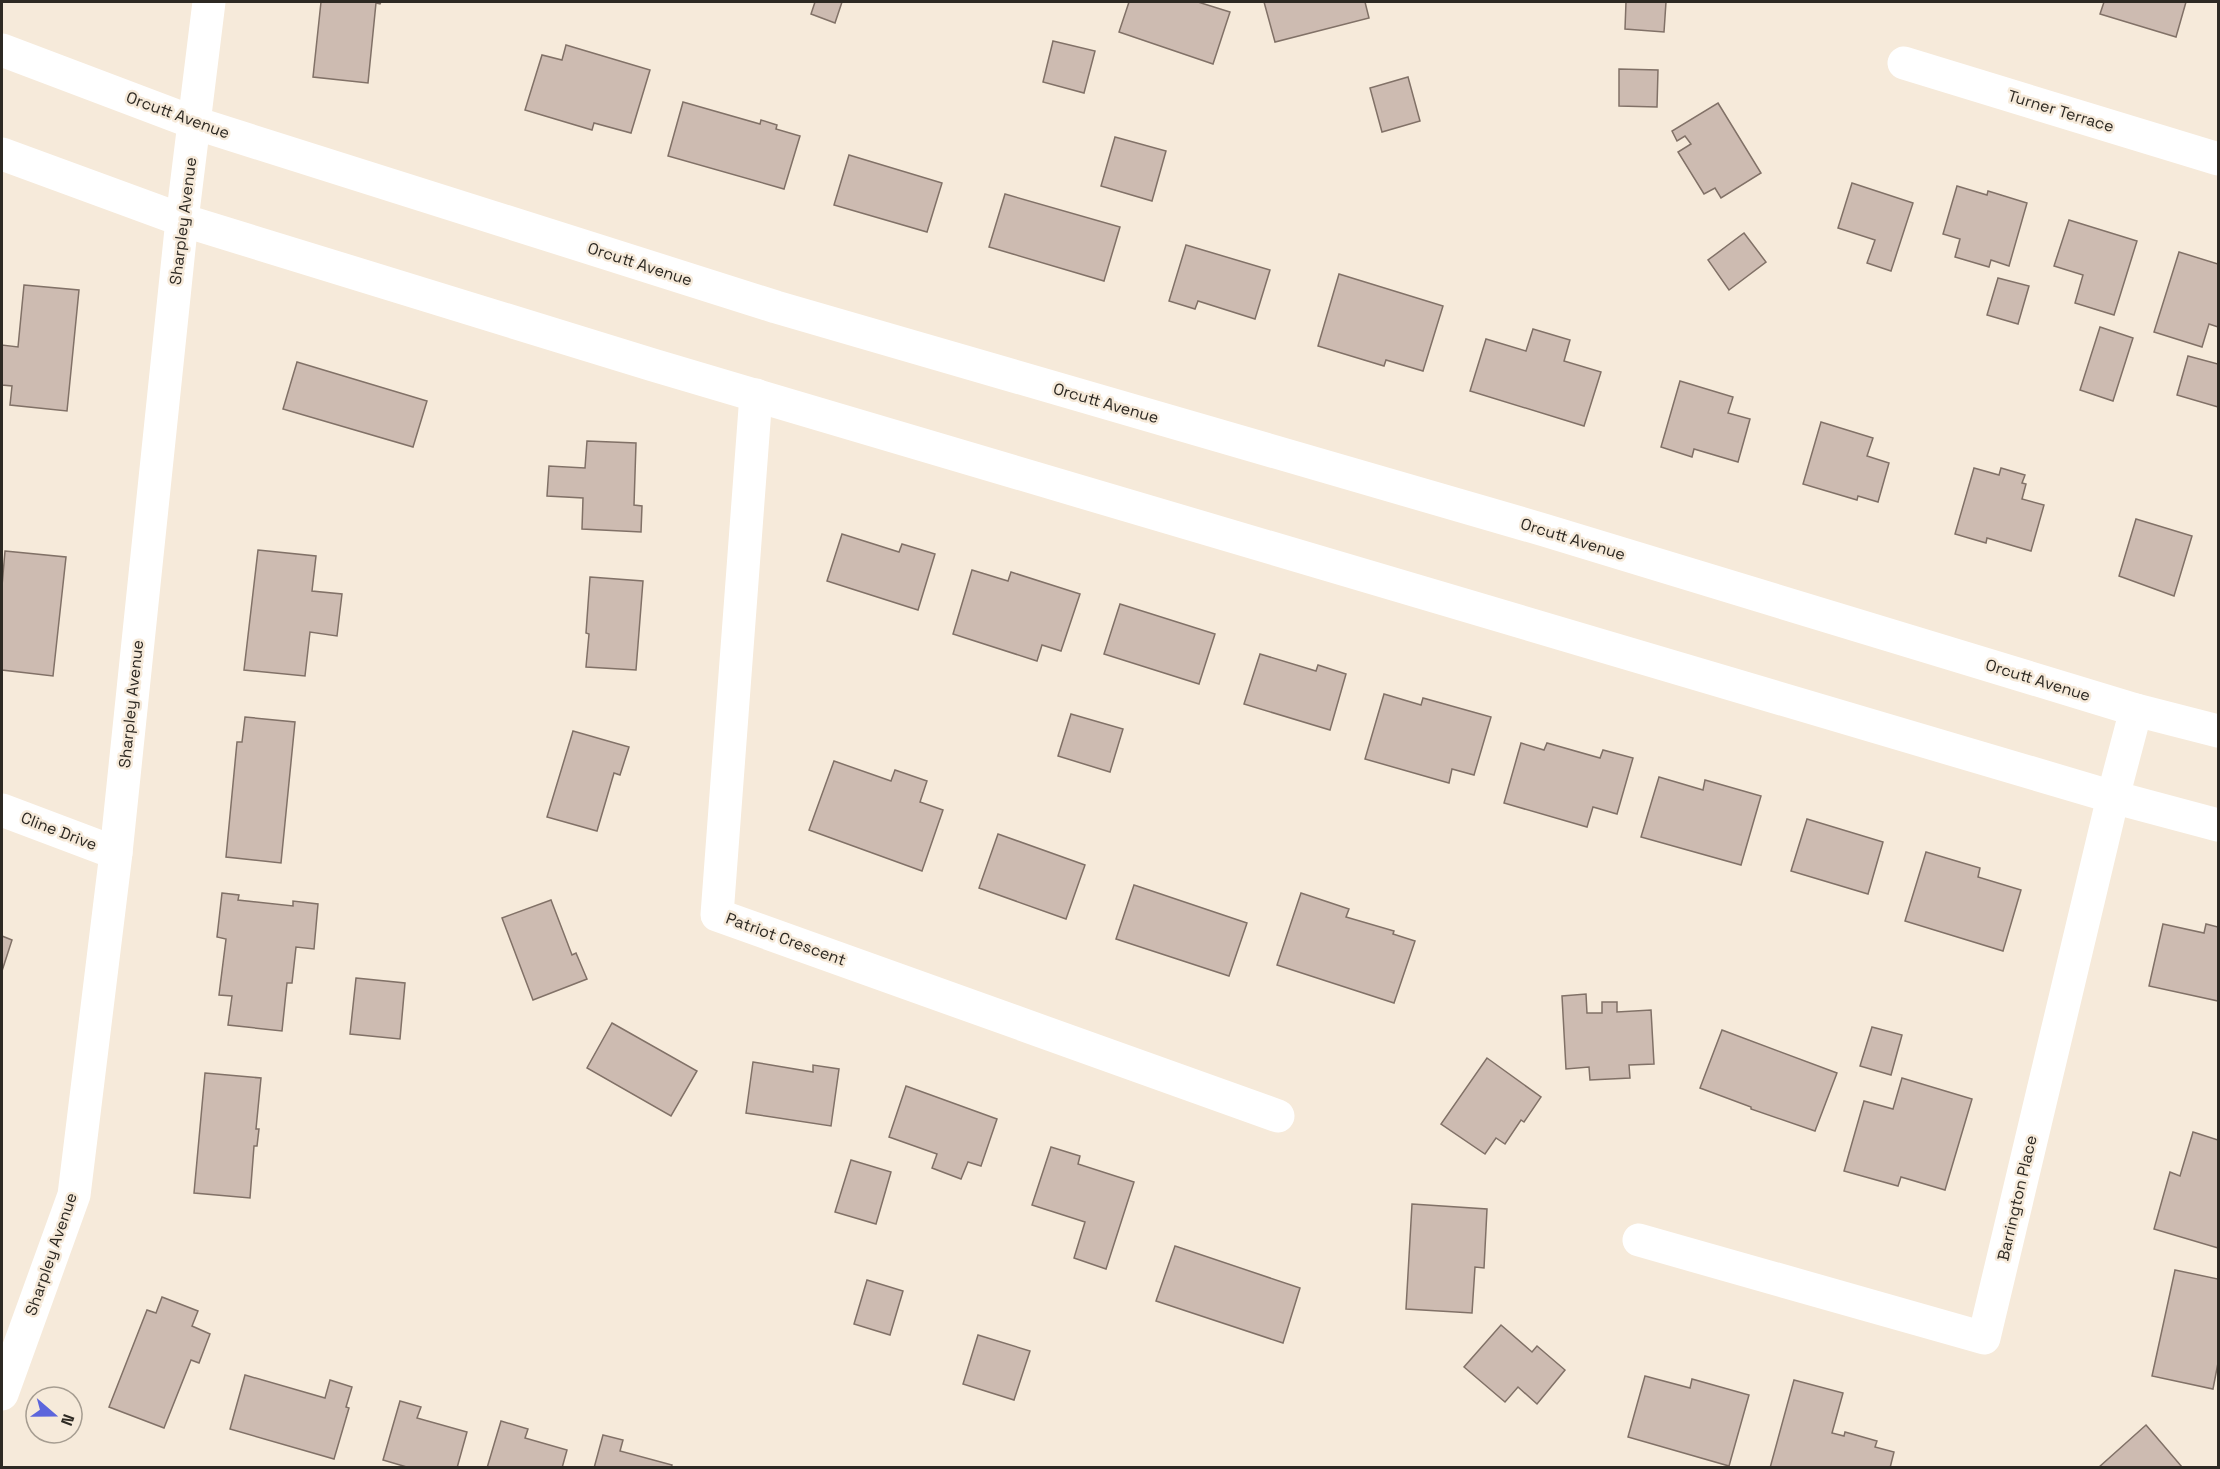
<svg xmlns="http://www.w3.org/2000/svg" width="2220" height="1469" font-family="'Space Grotesk',sans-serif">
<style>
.building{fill:#cdbbb1;stroke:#817167;stroke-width:1.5}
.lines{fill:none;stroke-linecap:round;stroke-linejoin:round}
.minor{stroke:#fff;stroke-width:33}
.major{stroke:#fff;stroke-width:33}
.labels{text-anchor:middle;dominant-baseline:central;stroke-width:5;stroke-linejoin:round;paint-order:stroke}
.street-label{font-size:16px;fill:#2d2923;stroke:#f6eada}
</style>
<rect width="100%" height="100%" fill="#f6eada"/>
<g class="building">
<polygon points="321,2 381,2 380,4 376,3 368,83 313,77"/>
<polygon points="815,2 842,2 835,23 811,14"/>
<polygon points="1129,2 1198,2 1230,12 1213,64 1119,32"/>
<polygon points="1264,2 1365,2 1369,18 1275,42"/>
<polygon points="1626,2 1666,2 1664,32 1625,29"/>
<polygon points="2104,2 2186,2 2176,37 2100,14"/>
<polygon points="1053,41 1095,51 1084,93 1043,82"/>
<polygon points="566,45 650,70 631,133 594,123 592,130 525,110 542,55 562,60"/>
<polygon points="1619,69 1658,70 1657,107 1619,106"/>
<polygon points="1408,77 1420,121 1382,132 1370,88"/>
<polygon points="683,102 760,124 761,120 777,125 776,129 800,136 784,189 668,156"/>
<polygon points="1718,103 1761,173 1721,198 1715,188 1704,194 1678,152 1691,144 1685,136 1677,141 1672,131"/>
<polygon points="1115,137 1166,151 1152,201 1101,186"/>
<polygon points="849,155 942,183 927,232 834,205"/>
<polygon points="1852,183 1913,203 1891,271 1867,263 1875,240 1838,228"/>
<polygon points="1957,186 1987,195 1988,191 2027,203 2009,266 1991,260 1989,267 1955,257 1960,239 1943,234"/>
<polygon points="1005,194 1120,227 1104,281 989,247"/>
<polygon points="2069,220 2137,241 2114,315 2075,303 2083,275 2054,266"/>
<polygon points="1744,233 1766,262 1729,290 1708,260"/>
<polygon points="1186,245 1270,270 1255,319 1198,301 1195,309 1169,301"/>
<polygon points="2179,252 2218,264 2218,327 2209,324 2202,347 2154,332"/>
<polygon points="1339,274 1443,306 1423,371 1386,360 1384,366 1318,346"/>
<polygon points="1998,278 2029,286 2018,324 1987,315"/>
<polygon points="24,285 79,290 67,411 10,405 12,386 2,385 2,345 18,347"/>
<polygon points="2100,327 2133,338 2113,401 2080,390"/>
<polygon points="1533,329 1570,340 1564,361 1601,372 1584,426 1470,391 1486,339 1526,351"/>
<polygon points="2188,356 2218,364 2218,407 2177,395"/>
<polygon points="297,362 427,401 413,447 283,409"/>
<polygon points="1680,381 1733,397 1728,413 1750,419 1738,462 1694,449 1692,457 1661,447"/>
<polygon points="1821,422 1873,438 1867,456 1889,463 1878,502 1858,496 1857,500 1803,484"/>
<polygon points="587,441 636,443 634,505 642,506 641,532 582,529 583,498 547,496 549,466 585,468"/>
<polygon points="1974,468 1999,475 2001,468 2025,475 2022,483 2026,484 2022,499 2044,505 2031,551 1987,538 1986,543 1955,534"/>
<polygon points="2136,519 2192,536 2174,596 2119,576"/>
<polygon points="842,534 899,552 902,544 935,554 918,610 827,581"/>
<polygon points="258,550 316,556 312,591 342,594 337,636 310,632 305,676 244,670"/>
<polygon points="5,551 66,557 53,676 2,670 2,586"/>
<polygon points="972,570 1008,581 1011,572 1080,594 1061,651 1042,645 1037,661 953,634"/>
<polygon points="590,577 643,581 636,670 586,667 589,634 586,633"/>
<polygon points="1120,604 1215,634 1199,684 1104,654"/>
<polygon points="1260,654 1316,671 1318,665 1346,674 1330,730 1244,704"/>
<polygon points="1384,694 1421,705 1423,698 1491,717 1474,775 1452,769 1449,783 1365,759"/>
<polygon points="1071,714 1123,729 1110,772 1058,756"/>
<polygon points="245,717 295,722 281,863 226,857 237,742 242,742"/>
<polygon points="573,731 629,747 620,775 614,773 597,831 547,817"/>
<polygon points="1521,743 1544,750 1547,743 1600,758 1603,750 1633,758 1617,814 1593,807 1587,827 1504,803"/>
<polygon points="834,761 891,781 895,770 927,781 920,802 943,810 922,871 809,830"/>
<polygon points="1659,777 1703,790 1705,780 1761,796 1741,865 1641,837"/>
<polygon points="1807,819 1883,842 1868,894 1791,871"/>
<polygon points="998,834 1085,865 1066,919 979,888"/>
<polygon points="1926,852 1980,868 1978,877 2021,890 2003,951 1905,921"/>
<polygon points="1134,885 1247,923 1229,976 1116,939"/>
<polygon points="222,893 239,895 238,900 293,906 293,901 318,904 314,949 296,947 292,983 287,983 282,1031 228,1025 232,996 219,995 226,939 217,937"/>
<polygon points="1301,893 1349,909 1346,917 1394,931 1393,934 1415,941 1394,1003 1277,965"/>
<polygon points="551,900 572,955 576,953 587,979 533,1000 502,918"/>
<polygon points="2163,924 2204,933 2206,924 2218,927 2218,1001 2149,986"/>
<polygon points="2,936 12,940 2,971"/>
<polygon points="356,978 405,983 400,1039 350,1034"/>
<polygon points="1586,994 1587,1013 1602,1013 1602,1002 1617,1002 1617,1012 1651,1010 1654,1064 1629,1065 1630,1078 1590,1080 1589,1067 1566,1069 1562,996"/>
<polygon points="612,1023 697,1071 671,1116 587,1068"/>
<polygon points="1872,1027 1902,1035 1891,1075 1860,1066"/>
<polygon points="1722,1030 1837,1073 1815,1131 1751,1109 1751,1107 1700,1088"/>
<polygon points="1487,1058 1541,1097 1524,1122 1521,1120 1505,1144 1496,1138 1485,1154 1441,1124"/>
<polygon points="753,1062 813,1072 813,1065 839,1069 831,1126 746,1113"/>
<polygon points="205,1073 261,1078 256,1129 259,1129 257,1146 254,1146 250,1198 194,1193"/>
<polygon points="1902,1078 1972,1099 1945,1190 1901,1177 1898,1186 1844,1171 1864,1101 1893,1109"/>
<polygon points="906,1086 997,1119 981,1166 968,1162 961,1179 932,1168 937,1154 889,1137"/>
<polygon points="2193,1132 2218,1140 2218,1248 2154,1229 2170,1172 2180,1176"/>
<polygon points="1051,1147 1080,1156 1078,1164 1134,1182 1106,1269 1074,1258 1085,1222 1032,1205"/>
<polygon points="851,1160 891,1172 876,1224 835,1212"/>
<polygon points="1412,1204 1487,1209 1484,1268 1475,1267 1472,1313 1406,1309"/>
<polygon points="1175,1246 1300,1288 1283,1343 1156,1301"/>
<polygon points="2175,1270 2218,1279 2218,1363 2213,1389 2152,1376"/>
<polygon points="867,1280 903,1291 890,1335 854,1324"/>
<polygon points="162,1297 198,1311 192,1326 210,1334 199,1363 191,1360 164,1428 109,1407 147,1310 156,1313"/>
<polygon points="1501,1325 1532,1352 1537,1346 1565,1370 1537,1404 1518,1387 1505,1402 1464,1367"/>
<polygon points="978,1335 1030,1351 1014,1400 963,1384"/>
<polygon points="245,1375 325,1398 330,1380 352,1387 346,1407 349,1408 334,1459 230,1429"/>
<polygon points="1645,1376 1690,1388 1692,1379 1749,1395 1729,1466 1628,1437"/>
<polygon points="1794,1380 1843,1393 1832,1433 1844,1436 1845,1432 1877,1441 1875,1447 1894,1452 1890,1468 1770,1468"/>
<polygon points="400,1401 421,1407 417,1418 467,1432 457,1468 410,1468 383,1460"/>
<polygon points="501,1421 528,1429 525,1438 567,1450 562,1468 487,1468"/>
<polygon points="2146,1425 2182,1467 2098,1468"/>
<polygon points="603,1435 623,1440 620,1451 672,1465 671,1468 594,1468"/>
</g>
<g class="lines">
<g class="minor">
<polyline points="1904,63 2218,159"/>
<polyline points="756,395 717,915 1278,1116"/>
<polyline points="2,810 116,853"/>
<polyline points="1639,1240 1984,1338 2113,797 2136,710"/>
<polyline points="2,1394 74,1195 116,853 182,220 209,2"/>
</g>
<g class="major">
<polyline points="2,50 195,123 776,307 1544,530 2136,710 2218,731"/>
<polyline points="2,154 182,220 653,365 2113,797 2218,825"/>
</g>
</g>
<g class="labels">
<g class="street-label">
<text transform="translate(2061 111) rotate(17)">Turner Terrace</text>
<text transform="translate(178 115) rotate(20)">Orcutt Avenue</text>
<text transform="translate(183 221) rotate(-83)">Sharpley Avenue</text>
<text transform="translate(640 264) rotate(18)">Orcutt Avenue</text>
<text transform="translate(1106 403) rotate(16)">Orcutt Avenue</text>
<text transform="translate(1573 539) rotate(17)">Orcutt Avenue</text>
<text transform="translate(2038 680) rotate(17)">Orcutt Avenue</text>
<text transform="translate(131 704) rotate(-84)">Sharpley Avenue</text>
<text transform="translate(59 831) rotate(21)">Cline Drive</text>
<text transform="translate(786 939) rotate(20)">Patriot Crescent</text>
<text transform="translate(2017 1198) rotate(-77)">Barrington Place</text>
<text transform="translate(51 1254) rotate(-71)">Sharpley Avenue</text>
</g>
</g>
<rect width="2220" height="1469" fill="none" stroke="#2d2923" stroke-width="6"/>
<g transform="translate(54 1415) rotate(110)"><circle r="28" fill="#f6eada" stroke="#a69d91" stroke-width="1.5"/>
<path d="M0-4.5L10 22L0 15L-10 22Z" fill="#5c65dc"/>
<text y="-9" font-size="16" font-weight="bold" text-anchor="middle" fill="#2d2923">N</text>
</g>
</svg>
